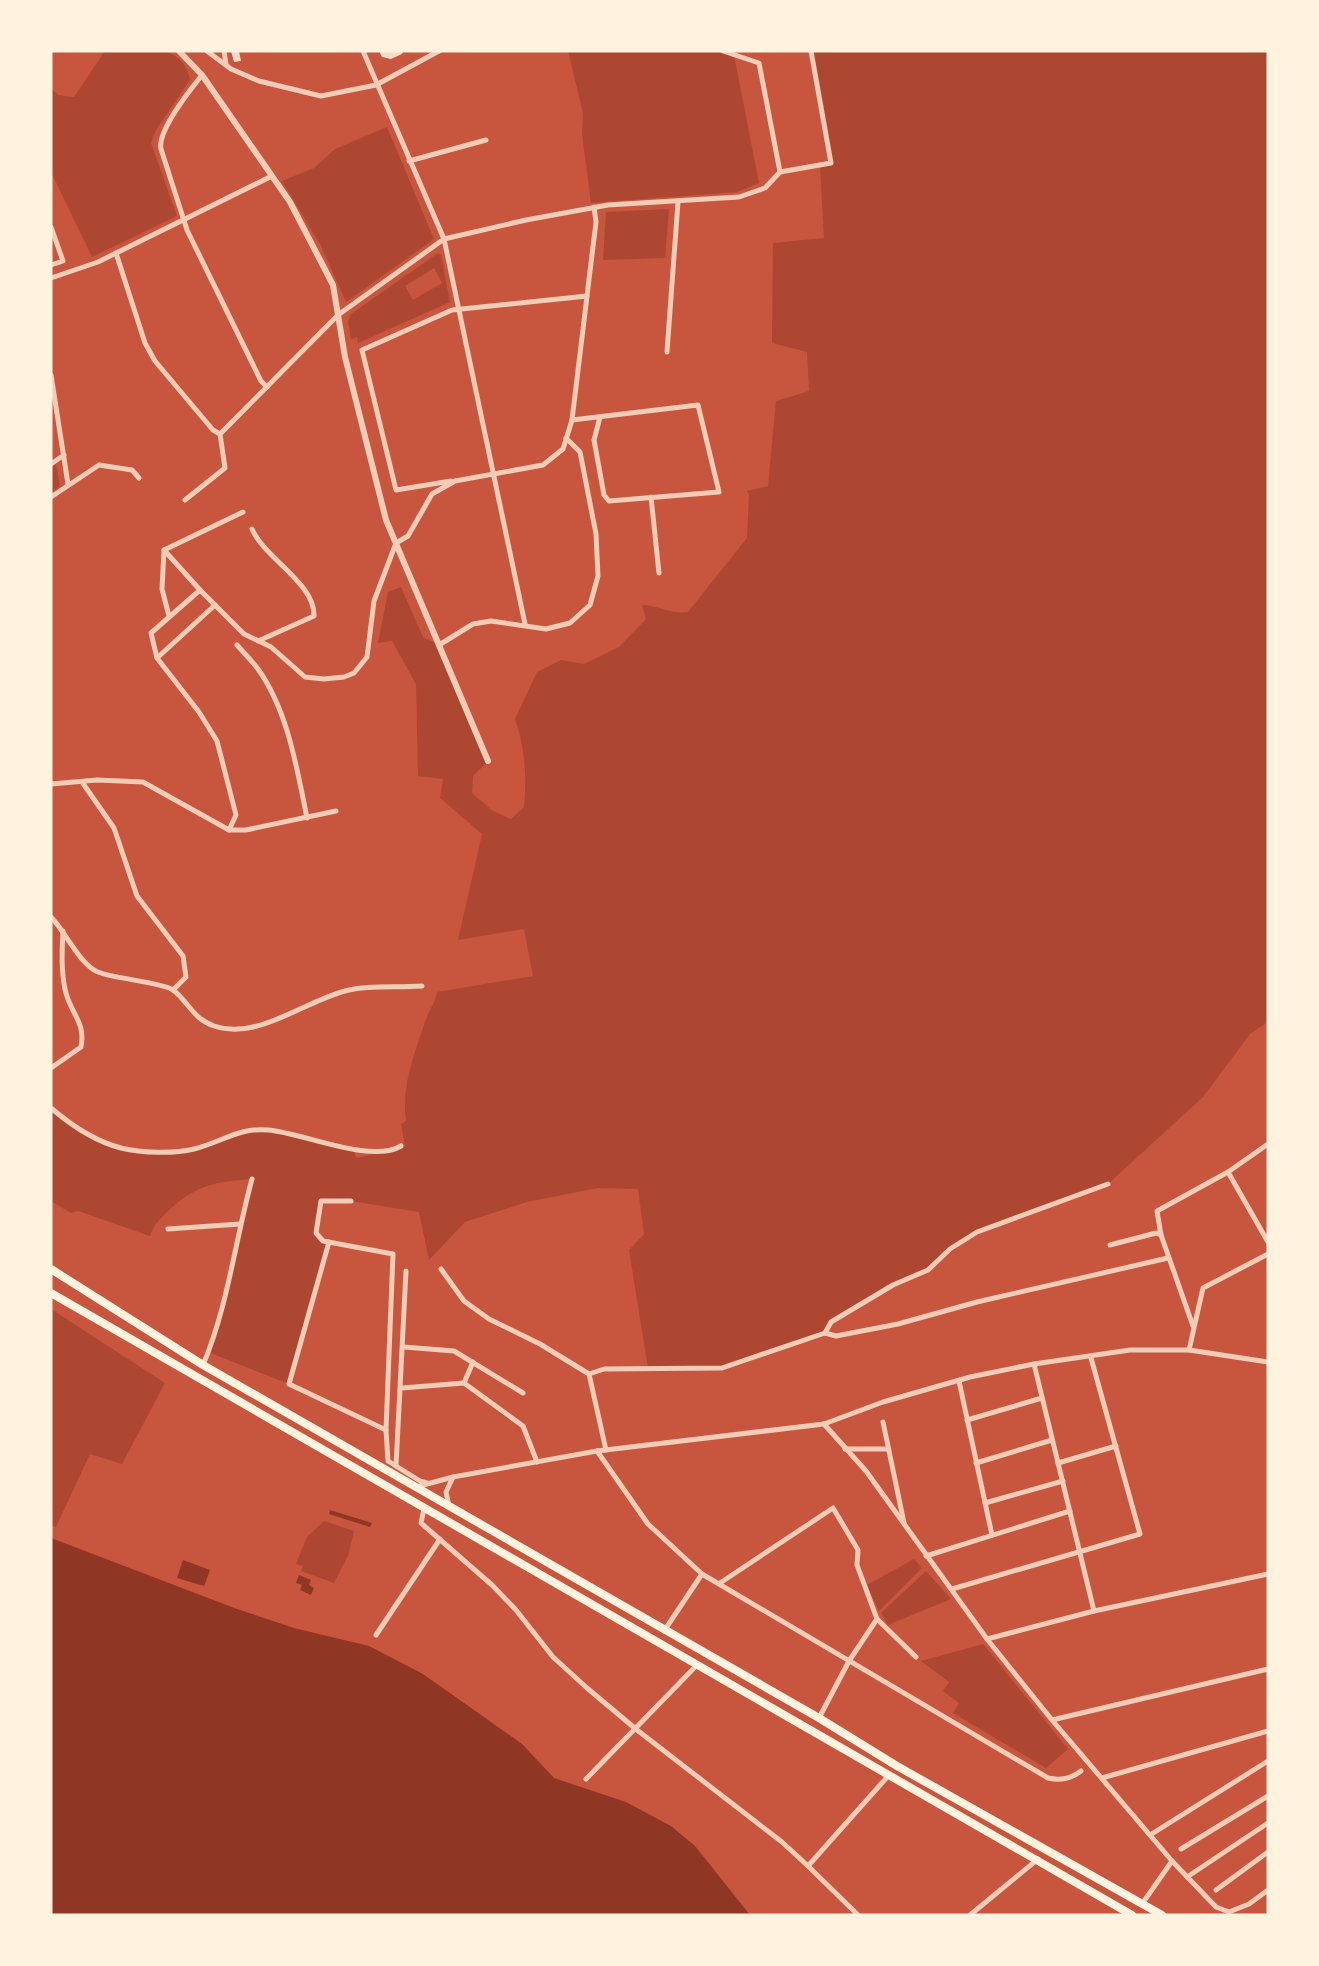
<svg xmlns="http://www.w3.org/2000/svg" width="1319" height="1966" font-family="'Open Sans',sans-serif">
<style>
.green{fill:#ae4732;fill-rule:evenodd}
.water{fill:#8f3625}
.building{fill:#f7dbc8}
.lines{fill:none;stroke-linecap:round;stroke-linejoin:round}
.minor{stroke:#f1ccb7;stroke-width:5}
.tertiary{stroke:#f1ccb7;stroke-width:6}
.trunk{stroke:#fff3e0;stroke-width:8}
</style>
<rect width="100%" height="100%" fill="#c8553d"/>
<g class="green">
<path d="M105,51C137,51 182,39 190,80L156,130L151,143L177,216L92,257L51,172V88L58,95L74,97Z"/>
<polygon points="568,51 723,51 734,55 759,183 737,192 591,203 582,134 583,113"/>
<path d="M811,51H1268V1022L1250,1034L1203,1097L1108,1184L977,1232L928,1270L893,1285L831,1322L825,1333L722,1368H648L629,1250L644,1234L638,1189L598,1188L527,1202L465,1222L429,1260L419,1212L351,1201H321L316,1233L329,1242L289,1384L208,1352L218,1329L252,1179C215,1182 198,1184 169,1210C160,1219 154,1224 150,1236L78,1211L71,1213L51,1201V1108L89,1136L121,1148L172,1151L195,1149L228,1134L266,1130L352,1149L357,1158L405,1146L401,1124L406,1121C401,1085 415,1052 426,1019C430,1009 435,1003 437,992L533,976L524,929L458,940L482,834L440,798L443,779L418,776L416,684L392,641L378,643L388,592L401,587L423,637L439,645L488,761L473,776L472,793L493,811L511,819L524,807C527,776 525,748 515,719L537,672L561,660L584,664L619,647L646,619L642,605C658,605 672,615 688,612L747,538L749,495L747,491L768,486L776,401L809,391L807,352L772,343L773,243L824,238L820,165L830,163Z"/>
<polygon points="387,127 434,239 346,302 320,244 282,181 314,168 335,149"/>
<polygon points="669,209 665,258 603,260 606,212"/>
<path d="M438,253L441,255L450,302L358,343L357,337L351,339L348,322L351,314ZM434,268L442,283L413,300L405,286Z"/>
<polygon points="56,464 60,486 51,493 51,468"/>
<polygon points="51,1309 165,1383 122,1464 90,1454 56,1527 51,1525"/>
<polygon points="324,1521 354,1531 348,1556 334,1583 301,1571 303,1566 296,1564 307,1537"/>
<polygon points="914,1559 922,1568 879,1611 867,1585"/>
<polygon points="926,1571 951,1599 888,1625 881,1613"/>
<polygon points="983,1644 1068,1749 1046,1768 953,1713 959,1703 943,1691 949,1682 921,1661"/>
</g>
<g class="water">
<polygon points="330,1510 372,1523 370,1527 329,1514"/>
<polygon points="51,1538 237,1609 294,1628 369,1646 423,1674 522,1744 554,1778 626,1802 671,1826 695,1846 750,1915 51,1915"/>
<polygon points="183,1560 210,1570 204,1586 177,1578"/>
<polygon points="299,1575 311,1580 309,1585 314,1588 311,1595 300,1590 302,1585 296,1583"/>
</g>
<g class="building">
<polygon points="231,51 239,51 241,61 234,62"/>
<polygon points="379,51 403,51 402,54 391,59 382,57"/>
</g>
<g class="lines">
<g class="minor">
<polyline points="207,51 231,69 259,81 321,96 376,85 439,51"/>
<polyline points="224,51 226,64"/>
<polyline points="363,51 444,239 525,624"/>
<polyline points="723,51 759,63 780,172"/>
<path d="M202,75C190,90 157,131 161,149L187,230L261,381L267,387"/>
<polyline points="409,161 486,140"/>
<polyline points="51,227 63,261 51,265"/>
<polyline points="116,253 145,343 155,361 213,430 220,434 225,468 185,500"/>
<polyline points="51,278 98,262 272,176"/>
<polyline points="667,352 678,202"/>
<polyline points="51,375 68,484"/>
<polyline points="572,420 698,405 719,492 609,501 604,495 594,440 600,417"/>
<polyline points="220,434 338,315 444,239 526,220 608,205 739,197 765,188 780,172 831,163 811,51"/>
<polyline points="51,464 64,455"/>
<polyline points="451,481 396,490 362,350 452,310 587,296"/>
<polyline points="51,497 99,465 132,470 139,478"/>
<polyline points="651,497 659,573"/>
<path d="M252,529C265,559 315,583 314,616L258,641"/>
<polyline points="200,590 244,634 271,647 305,677 324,679 344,677 354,673 367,657 374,601 396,543 408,536 432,494 455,481 543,465 563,449 572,420 587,296 596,222 594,207"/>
<polyline points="215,605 157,658 199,712 217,741 236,815 229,830"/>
<polyline points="169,616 162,589 164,550 243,512"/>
<path d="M237,645C244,653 252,661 258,669C288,711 297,769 307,818"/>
<polyline points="439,645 473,624 491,621 546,629 570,623 590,605 598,576 596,534 580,452 566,438"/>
<polyline points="157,658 151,633 200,590 164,550"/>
<polyline points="82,782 114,828 137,896 183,956 186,977 173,990"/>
<polyline points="51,784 97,780 143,782 229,830 246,830 336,811"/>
<path d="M51,917C65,931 80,965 98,972C115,979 161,982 173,990C188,1001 192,1018 214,1026C259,1041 307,999 349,990C372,985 398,988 422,986"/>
<path d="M51,1068L81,1047C86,1021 70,1014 65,989C61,970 62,951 63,931"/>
<path d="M51,1108C72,1126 94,1141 121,1148C142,1153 173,1154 194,1149C220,1143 239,1127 268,1130C304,1133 371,1164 401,1146"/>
<polyline points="1228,1172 1268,1242"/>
<polyline points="351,1201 321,1201 316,1233 323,1241 393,1254 386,1430 388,1461 420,1481 427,1483"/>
<polyline points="168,1229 240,1224"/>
<polyline points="329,1242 289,1384 386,1430"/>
<polyline points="1110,1245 1156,1233 1161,1235"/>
<polyline points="441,1269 464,1301 489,1319 540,1344 589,1374 606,1450"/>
<polyline points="1193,1326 1161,1235 1157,1211 1228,1172 1268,1144"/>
<polyline points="825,1333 831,1322 893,1285 928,1270 950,1249 977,1232 1108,1184"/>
<polyline points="404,1347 454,1351 523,1393"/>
<polyline points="1189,1350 1203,1288 1268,1254"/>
<polyline points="1034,1364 1094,1611"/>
<path d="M203,1365C228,1306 235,1241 252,1179"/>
<polyline points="589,1374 604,1369 722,1368 825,1333 836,1336 898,1324 977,1302 1168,1258"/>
<polyline points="959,1381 992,1535"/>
<polyline points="464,1383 473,1362"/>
<polyline points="402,1388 464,1383 523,1426 537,1462"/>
<polyline points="967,1420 1042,1398"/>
<polyline points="883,1422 904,1523"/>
<polyline points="824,1424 866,1471 987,1639 1052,1720 1172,1861 1216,1907 1229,1912 1249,1904 1268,1890"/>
<polyline points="845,1449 888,1449"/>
<path d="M597,1451L648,1524L702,1574L1048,1778C1061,1781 1071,1779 1081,1771"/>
<polyline points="976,1463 1052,1440"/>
<polyline points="1058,1463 1116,1446"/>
<polyline points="396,1466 406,1271"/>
<polyline points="416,1487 453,1477 597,1451 824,1424 883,1402 970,1377 1034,1364 1130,1350 1189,1350 1268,1362"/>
<polyline points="985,1503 1063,1481"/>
<polyline points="449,1506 446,1492 453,1477"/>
<polyline points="424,1509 421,1523 492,1585 516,1610 553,1657 587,1688 637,1730 782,1842 808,1866"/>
<polyline points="926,1556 1070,1511"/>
<polyline points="720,1583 833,1508 858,1550 857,1565 877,1619 916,1657"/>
<polyline points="952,1589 1140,1534 1091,1358"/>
<polyline points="664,1631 702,1574"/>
<polyline points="376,1635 440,1539"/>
<polyline points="987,1639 1094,1611 1268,1574"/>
<polyline points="819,1718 849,1661 877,1619"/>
<polyline points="1052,1720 1268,1669"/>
<polyline points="1102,1778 1268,1731"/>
<polyline points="586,1779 697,1665"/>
<polyline points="1150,1835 1268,1761"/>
<polyline points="1181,1849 1268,1796"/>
<polyline points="1187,1877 1268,1823"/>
<polyline points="1216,1890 1268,1852"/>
<polyline points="1142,1904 1172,1861"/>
<polyline points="858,1915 808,1866 889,1775"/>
<polyline points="970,1915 1038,1859"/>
</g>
<polyline class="tertiary" points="179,51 202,75 290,202 333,285 345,357 386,520 488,761"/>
<g class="trunk">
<polyline points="51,1269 203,1365 819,1718 897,1766 1162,1915"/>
<polyline points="51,1293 1132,1915"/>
</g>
</g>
<rect width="1319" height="1966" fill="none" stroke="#fff3e0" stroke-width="105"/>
</svg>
